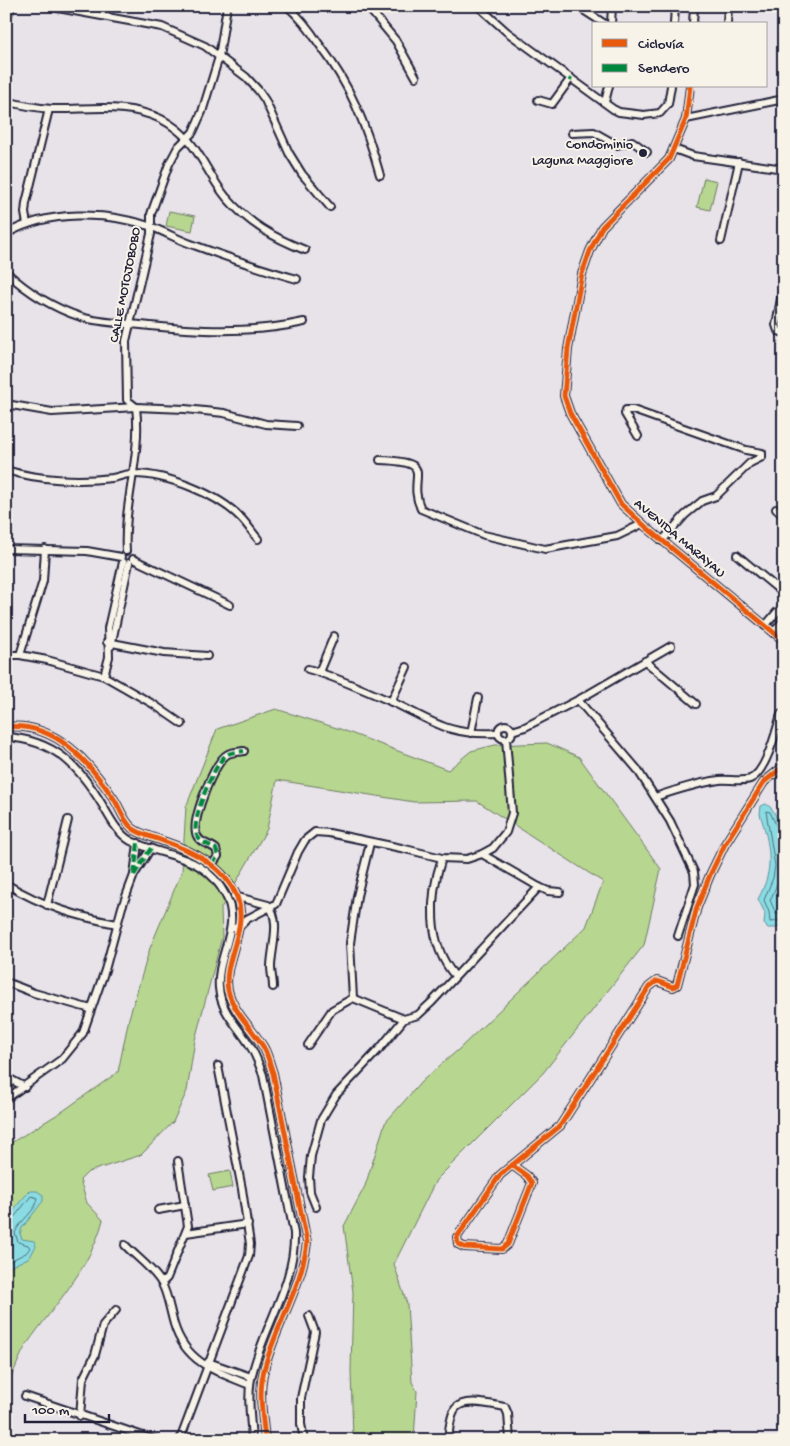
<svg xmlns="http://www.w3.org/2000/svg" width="790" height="1446" font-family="'Gochi Hand',sans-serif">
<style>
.green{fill:#b7d68f;stroke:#6c7c65}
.water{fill:#8adce2;stroke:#60929f}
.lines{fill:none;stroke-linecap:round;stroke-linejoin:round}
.shore{stroke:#4c6c7e;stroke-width:1}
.minor-casing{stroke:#22223b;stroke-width:10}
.minor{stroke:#f7f3e8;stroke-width:6}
.quiet{stroke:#00873e;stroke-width:4;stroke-dasharray:8 4;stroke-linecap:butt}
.cycleway-casing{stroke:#f7f3e8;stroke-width:8}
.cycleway{stroke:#e8590c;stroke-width:5}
.poi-dot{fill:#22223b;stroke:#f7f3e8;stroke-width:2}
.labels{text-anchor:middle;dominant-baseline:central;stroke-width:4;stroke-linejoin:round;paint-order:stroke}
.poi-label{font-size:14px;fill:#22223b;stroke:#f7f3e8;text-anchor:end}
.street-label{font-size:14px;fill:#22223b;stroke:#f7f3e8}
</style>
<rect width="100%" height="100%" fill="#e8e2e9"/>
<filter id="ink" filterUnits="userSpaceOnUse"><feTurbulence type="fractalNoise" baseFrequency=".02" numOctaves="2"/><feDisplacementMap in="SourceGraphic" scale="10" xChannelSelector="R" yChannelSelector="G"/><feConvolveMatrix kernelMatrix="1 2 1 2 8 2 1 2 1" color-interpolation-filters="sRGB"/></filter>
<g filter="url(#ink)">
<g class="green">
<polygon points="704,178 717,181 710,210 697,207"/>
<polygon points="169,211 195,216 192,231 166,226"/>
<path d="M276,709L340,729L448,770L471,751L495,745L547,743L579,757L661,869L644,945L543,1073L436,1180L394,1264L407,1304L412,1382L417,1391L414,1440H353L351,1370L353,1292L344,1226L365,1186L385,1123L422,1081L458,1050L586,927L603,882L477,801L414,802L277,780L267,829L221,908L222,937L195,1040L187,1091L173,1122L141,1155L88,1172L80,1180L87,1203L103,1220C90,1269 55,1304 27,1344C19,1356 15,1372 6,1386V1146L63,1111L118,1072L129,1018L150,948L182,871L186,807L217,729Z"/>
<polygon points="230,1171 233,1187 213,1191 209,1175"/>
</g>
<g class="water">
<path d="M766,804C790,816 784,896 784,923L776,928H768L764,924L765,913L758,899C775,869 770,845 760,814L761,806Z"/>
<path d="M30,1191H37L43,1195V1201L22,1228L20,1234L22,1239L34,1241L36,1246L30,1257L6,1269C6,1229 0,1222 30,1191Z"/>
</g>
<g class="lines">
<g class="shore">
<polyline points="784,831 778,829 770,812 766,811 775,866 773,878 764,900 769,912 770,922 784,920"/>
<path d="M784,838L778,840C782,863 781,879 770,900L776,914H784"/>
<path d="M6,1222L12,1220L31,1196L38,1198C37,1210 20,1220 15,1233L18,1242L28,1245L30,1248L26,1253L6,1263"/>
</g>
<defs>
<g id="minor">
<polyline points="47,6 162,27 205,46 246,77 258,90 265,100 289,153 302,174 330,207"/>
<path d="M287,6C300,17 310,30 319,44C351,86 366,125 380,175"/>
<polyline points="367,6 396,41 416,77"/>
<polyline points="478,6 507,32 613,109 619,112 644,115 660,113 668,104 671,86"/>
<polyline points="577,6 605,24"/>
<polyline points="6,22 11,6"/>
<polyline points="611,24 612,6"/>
<polyline points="674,24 675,6"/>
<polyline points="693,24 694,6"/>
<polyline points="727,24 728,6"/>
<polyline points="690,86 686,119 669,159 602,227 590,251 582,274 568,349 564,396 570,413 621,504 646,527 784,641"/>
<polyline points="538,100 552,104 571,78"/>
<path d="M6,101C21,105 37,108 52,109C88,110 126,102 161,119C198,138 202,167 226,197C248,223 274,238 305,250"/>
<polyline points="605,102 609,86"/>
<polyline points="686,119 784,99"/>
<polyline points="572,133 594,132 617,145 632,141 647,152"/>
<polyline points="674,149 693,156 784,169"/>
<polyline points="27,224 25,213 26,203 49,109"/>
<path d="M6,234C48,210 108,211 152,227C165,232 177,239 191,244C226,257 261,269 297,279"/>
<polyline points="721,241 739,162"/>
<path d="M6,272C28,292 53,308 81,317C101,323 121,323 141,325C196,331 249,334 304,322"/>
<polyline points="784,283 776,325 778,331 784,333"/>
<polyline points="6,404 52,412 136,407 185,409 224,413 266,424 297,426"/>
<polyline points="638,436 625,414 626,410 633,410 746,450 762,453 762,457 750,463 716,496 702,501 685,515 662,541"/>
<path d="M380,460C440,462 405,476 421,509L484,535L545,549L617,536L642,524"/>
<path d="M6,470C38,480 78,482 112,478C119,477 127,473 134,474C167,474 218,494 241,518C247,524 252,532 258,539"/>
<polyline points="776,509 784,516"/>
<polyline points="6,549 87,551 121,557"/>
<path d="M126,551C123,503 142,456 136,407L127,400L126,341L151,234V214L169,164L178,147L193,132L202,112L219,57L227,6"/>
<polyline points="737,555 784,594"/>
<polyline points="133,559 230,605"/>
<polyline points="765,626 777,612 784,609"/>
<polyline points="773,633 784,620"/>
<polyline points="107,642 164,653 207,656"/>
<polyline points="111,646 129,563"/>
<polyline points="6,655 20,655 47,660 104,676 153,704 182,724"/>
<polyline points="20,655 43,581 45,549"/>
<polyline points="645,661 696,704"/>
<path d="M308,669C336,677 364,690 390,701C433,721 447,736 498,733"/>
<polyline points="319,672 334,636"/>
<polyline points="104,676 109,657 108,628 123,562"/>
<polyline points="578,700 637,769 670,821 694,872 695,884 678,936"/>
<polyline points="391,702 407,667"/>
<circle cx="505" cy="732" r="7"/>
<path d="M6,727C56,722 89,762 114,799C120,808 123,820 132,828C141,835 153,837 163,841C193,851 224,866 237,897C249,929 222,961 228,990C233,1012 253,1029 264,1048C268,1055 270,1065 273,1073L307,1242C302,1288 275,1326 264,1370C258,1394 263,1417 265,1440"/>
<polyline points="512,731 525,727 578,700 671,646"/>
<polyline points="471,733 478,698"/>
<path d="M6,737C55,740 79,766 103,806C110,818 118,834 131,841C168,859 204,853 226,896C242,927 216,956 219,988C221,1012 237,1025 249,1044C255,1053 259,1064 263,1075L294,1233C296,1284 261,1330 251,1379C247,1398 251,1420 252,1440"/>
<polyline points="6,774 7,771"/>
<path d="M655,797C676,790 697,783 719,780C728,779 741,782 750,779C766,773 777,729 781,714"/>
<polyline points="370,843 357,896 350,943 353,998 404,1019"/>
<polyline points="482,854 539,887 548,891 560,892"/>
<path d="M442,858C429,896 427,944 455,976"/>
<path d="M212,865L218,856L216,849C210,844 198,843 196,833C192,818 215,760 228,754C232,752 239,752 244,751"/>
<polyline points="134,875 138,843"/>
<path d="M6,884C43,906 75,916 117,924"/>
<path d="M234,896L268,905C282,920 271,949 271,967C271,973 273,980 273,987"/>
<polyline points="47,905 68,820"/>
<polyline points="231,929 240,926 247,919 276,904 298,852 305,840 315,832 329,833 401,848 442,858 467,859 482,854 493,848 506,832 512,813 506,739"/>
<polyline points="6,982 34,993 91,1009"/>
<polyline points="308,1045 332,1010 353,998"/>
<polyline points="6,1077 25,1087"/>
<polyline points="6,1099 62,1059 83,1033 105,970 122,907 134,875 151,848"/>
<polyline points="512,1165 527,1176 532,1183 508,1244 502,1249 464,1247 458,1244 457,1237 500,1175 560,1126 649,987 657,981 673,987 677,985 697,907 710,875 725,844 764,782 784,766"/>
<polyline points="316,1207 310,1192 309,1177 311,1156 321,1120 336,1095 382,1046 404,1019 418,1015 432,1002 539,887"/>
<polyline points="158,1210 185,1205"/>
<polyline points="186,1233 248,1224"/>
<path d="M125,1245C136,1257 154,1269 162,1284C168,1295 170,1311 174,1324C185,1362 216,1372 250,1385"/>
<polyline points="162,1283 167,1278 188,1226 178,1161"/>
<polyline points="208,1362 251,1377"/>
<polyline points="25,1396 155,1440"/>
<polyline points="80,1416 83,1379 95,1355 103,1325 116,1310"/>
<polyline points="180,1440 249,1256 250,1244 242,1189 218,1066"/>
<polyline points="304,1440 301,1424 301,1398 315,1332 309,1316"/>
<path d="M448,1440C449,1431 450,1416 455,1409C463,1397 493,1405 505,1407L508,1414L510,1440"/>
</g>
</defs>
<use href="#minor" class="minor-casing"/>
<use href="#minor" class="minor"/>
<g class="quiet">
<polyline points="570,81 571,78"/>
<path d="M212,865L218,856L216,849C210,844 198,843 196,833C192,818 215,760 228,754C232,752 239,752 244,751"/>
<polyline points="134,875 151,848"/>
<polyline points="134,875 138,843"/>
</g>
<defs>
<g id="cycleway">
<polyline points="690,86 686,119 669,159 602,227 590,251 582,274 568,349 564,396 570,413 621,504 646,527 784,641"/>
<path d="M6,727C56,722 89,762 114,799C120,808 123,820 132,828C141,835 153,837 163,841C193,851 224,866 237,897C249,929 222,961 228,990C233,1012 253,1029 264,1048C268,1055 270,1065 273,1073L307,1242C302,1288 275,1326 264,1370C258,1394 263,1417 265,1440"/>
<polyline points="512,1165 527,1176 532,1183 508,1244 502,1249 464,1247 458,1244 457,1237 500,1175 560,1126 649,987 657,981 673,987 677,985 697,907 710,875 725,844 764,782 784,766"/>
</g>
</defs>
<use href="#cycleway" class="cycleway-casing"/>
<use href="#cycleway" class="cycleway"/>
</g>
</g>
<circle class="poi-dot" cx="643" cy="153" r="5"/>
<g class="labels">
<g class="poi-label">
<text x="633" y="145">Condominio<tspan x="633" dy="16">Laguna Maggiore</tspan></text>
</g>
<g class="street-label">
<text transform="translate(126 285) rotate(-79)">CALLE MOTOJOBOBO</text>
<text transform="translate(679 539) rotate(40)">AVENIDA MARAYAU</text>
</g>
</g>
<rect width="790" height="1446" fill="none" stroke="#f7f3e8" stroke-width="25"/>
<rect x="12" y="12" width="765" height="1421" fill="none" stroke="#22223b" stroke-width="2" filter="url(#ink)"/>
<rect x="592" y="22" width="175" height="65" fill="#f7f3e8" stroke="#a29fa3"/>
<rect x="602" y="39" width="25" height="8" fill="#e8590c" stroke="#a29fa3"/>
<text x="638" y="48" font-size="15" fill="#22223b">Ciclovía</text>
<rect x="602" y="64" width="25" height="8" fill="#00873e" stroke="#a29fa3"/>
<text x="638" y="72" font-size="15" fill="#22223b">Sendero</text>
<path d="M25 1414v8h84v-8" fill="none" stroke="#22223b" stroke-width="2.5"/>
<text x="32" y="1414" font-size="15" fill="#22223b" stroke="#f7f3e8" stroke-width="4" paint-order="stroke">100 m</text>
</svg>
